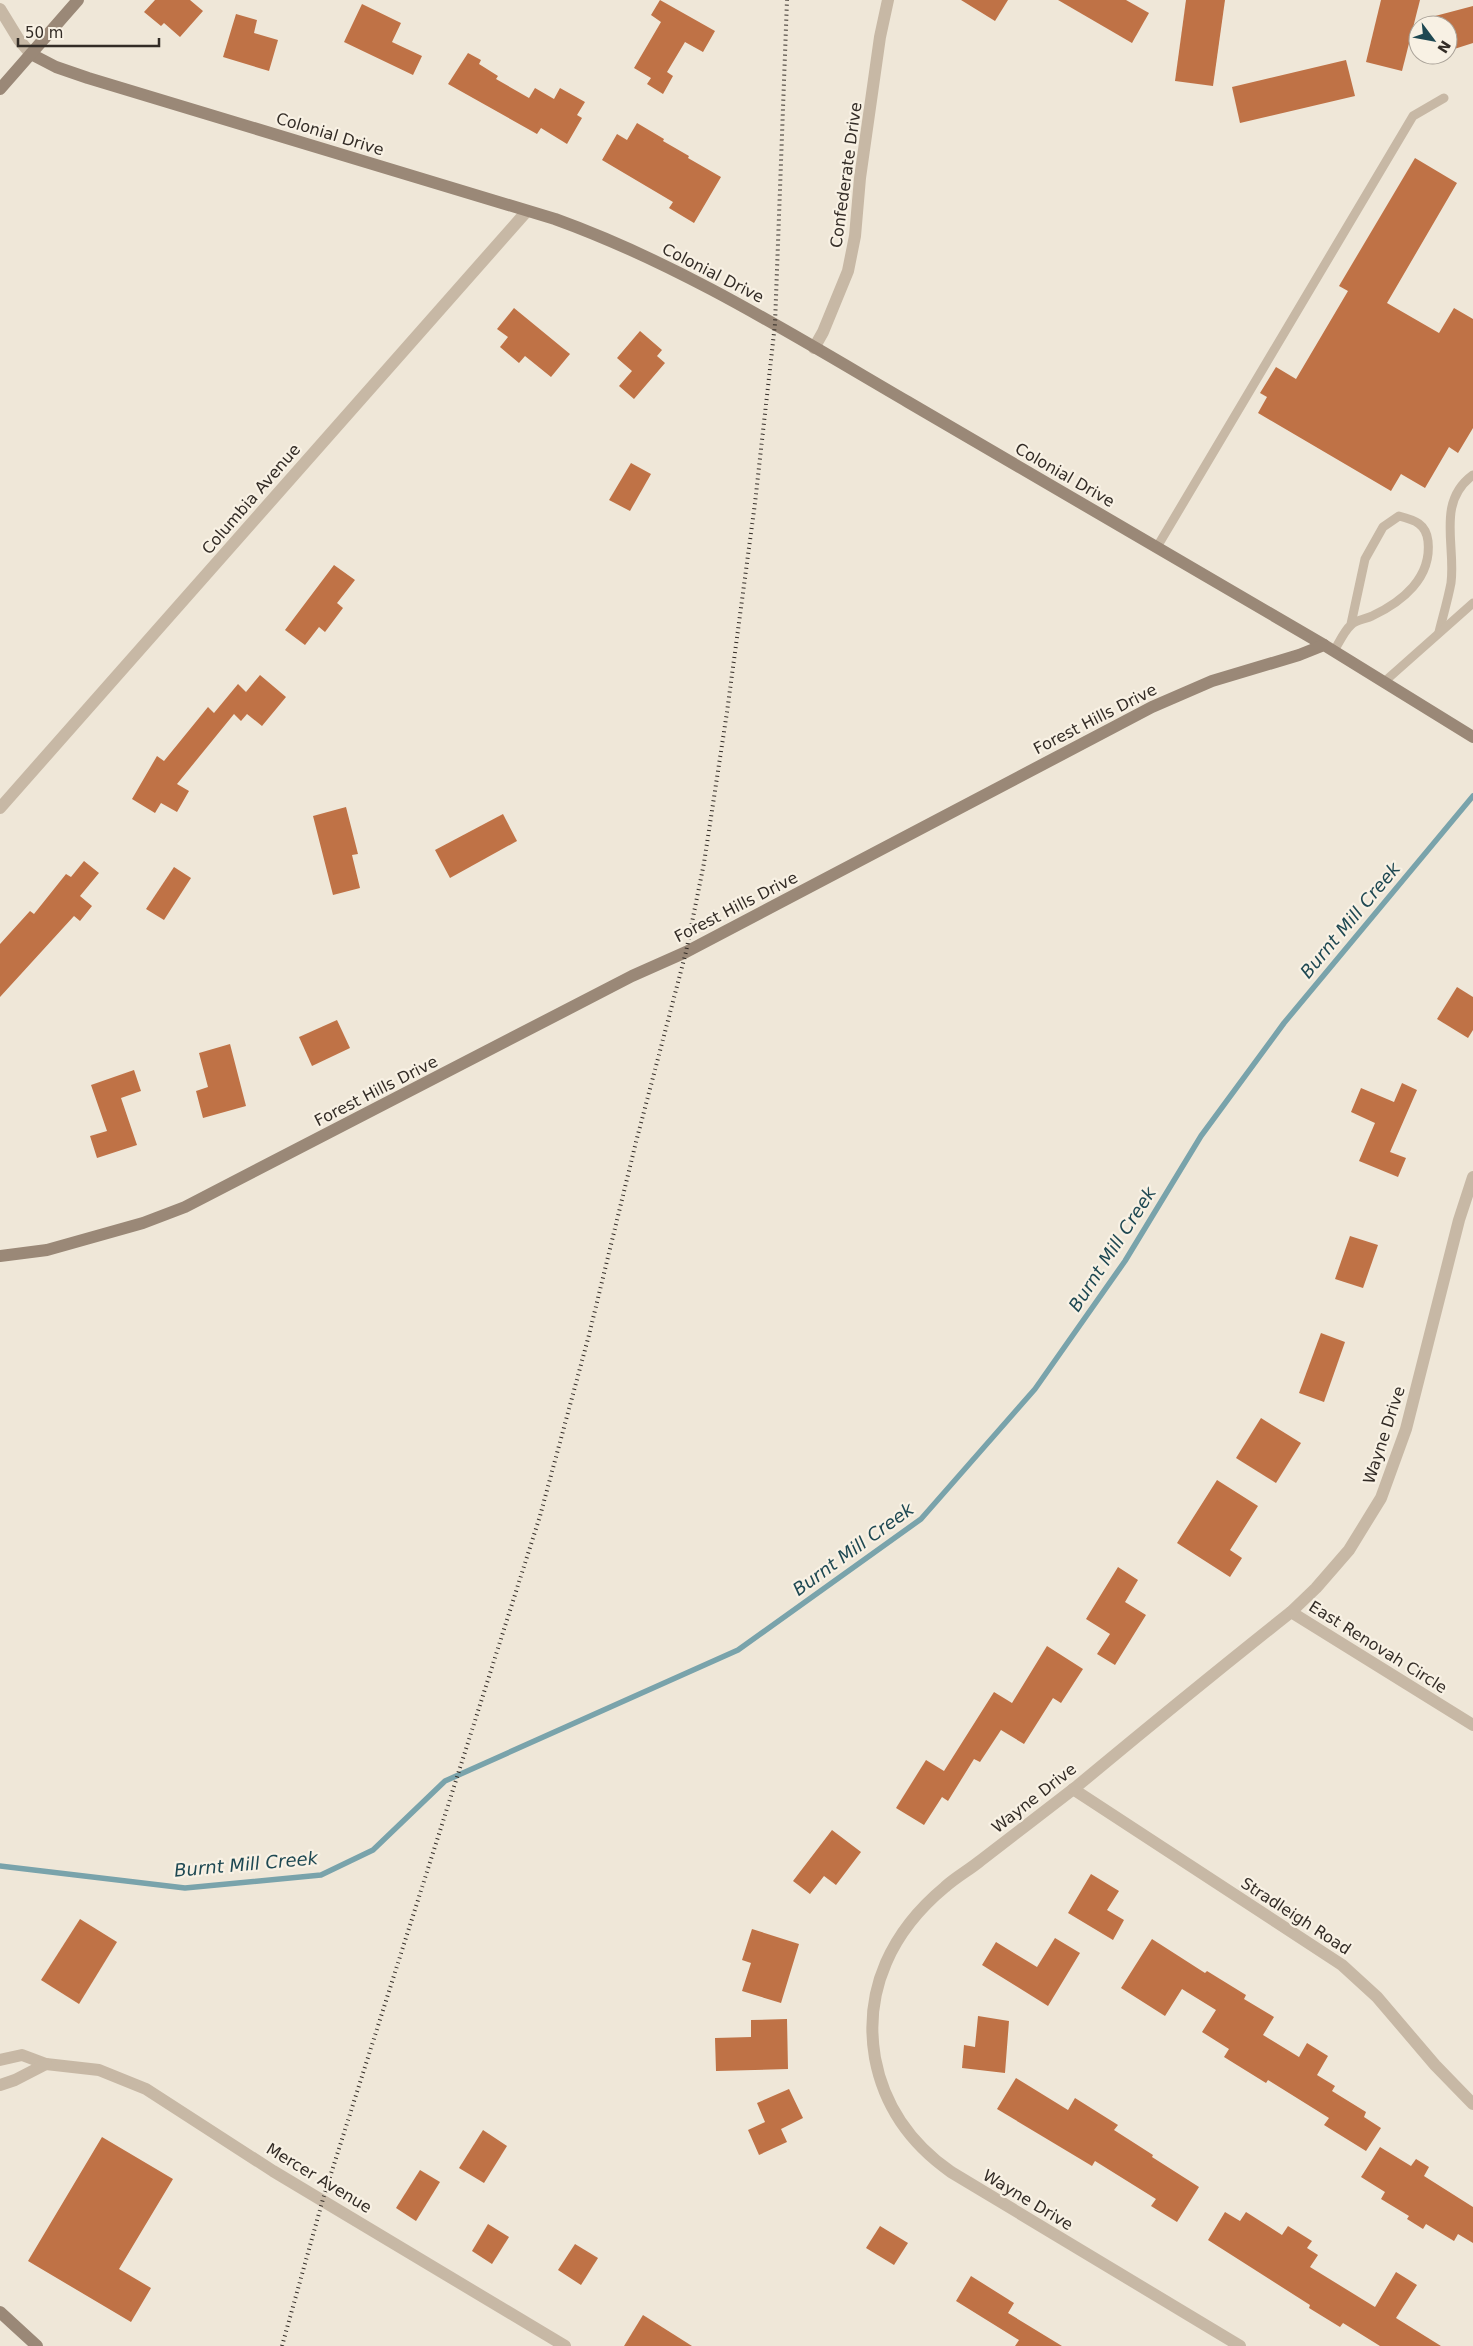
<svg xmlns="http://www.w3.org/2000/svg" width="1473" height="2346" font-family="'DejaVu Sans',sans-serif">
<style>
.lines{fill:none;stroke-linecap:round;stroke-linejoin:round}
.stream{stroke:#79a3ab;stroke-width:5.5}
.building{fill:#bf7246}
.lane{stroke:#c7b8a5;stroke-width:9}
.street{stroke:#c7b8a5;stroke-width:12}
.secondary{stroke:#9a8877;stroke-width:12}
.rail{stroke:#332c26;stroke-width:4;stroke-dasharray:1 4;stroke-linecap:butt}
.labels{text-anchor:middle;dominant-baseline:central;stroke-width:4.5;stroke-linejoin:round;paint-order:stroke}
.street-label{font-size:16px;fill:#332c26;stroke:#f8f1e4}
.water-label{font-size:18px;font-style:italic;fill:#1e4852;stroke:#f8f1e4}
</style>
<rect width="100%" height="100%" fill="#efe7d8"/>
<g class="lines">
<polyline class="stream" points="0,1866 185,1888 321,1875 373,1850 445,1781 738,1650 921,1519 1035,1389 1125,1261 1201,1136 1284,1023 1473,796"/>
</g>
<g class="building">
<polygon points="155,0 190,0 203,11 180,37 164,23 161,26 144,12"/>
<polygon points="660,0 715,31 703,52 685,42 667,72 673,76 663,94 647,84 651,78 634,68 661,22 651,15"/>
<polygon points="961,0 1008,0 995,21"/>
<polygon points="1058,0 1126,0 1149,13 1132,43"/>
<polygon points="1186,0 1225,0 1213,86 1175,81"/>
<polygon points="1381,0 1420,0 1402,71 1366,62"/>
<polygon points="362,4 401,23 392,42 422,56 413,75 344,42"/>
<polygon points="1473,6 1473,43 1448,51 1448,25 1420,25 1420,20"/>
<polygon points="236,14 257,20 254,33 278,40 269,71 223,57"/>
<polygon points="468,53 481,60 479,64 498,76 496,79 529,98 535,88 554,99 560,88 585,102 577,115 582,118 567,144 541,128 537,134 448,84"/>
<polygon points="1346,60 1355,96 1240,123 1232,87"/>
<polygon points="637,123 664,139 663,141 689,156 688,158 721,177 694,223 669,208 673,202 602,160 617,134 627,140"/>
<polygon points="1415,158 1457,183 1387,303 1439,333 1454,308 1473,319 1473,428 1458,453 1449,447 1425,488 1401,474 1391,491 1258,413 1267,397 1260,393 1276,367 1296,379 1348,291 1339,286"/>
<polygon points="514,308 570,354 551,377 525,356 519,363 500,347 508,337 497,329"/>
<polygon points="640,331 662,350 657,356 665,363 634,399 619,386 632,371 617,358"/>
<polygon points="631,463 651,474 630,511 609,500"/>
<polygon points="334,565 355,580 337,603 343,608 325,632 319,627 305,645 285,630"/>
<polygon points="260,675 286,697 262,726 247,714 241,721 234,714 177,784 189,791 177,812 161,803 155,813 132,799 157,756 164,761 208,707 214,713 238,684 246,692"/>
<polygon points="346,807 358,854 352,855 360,888 333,895 313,816"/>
<polygon points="503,814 517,841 450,878 435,850"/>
<polygon points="84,861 99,873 80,896 92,906 80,921 74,916 0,997 0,944 30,911 34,914 66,874 71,877"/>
<polygon points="174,867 191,878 164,920 146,909"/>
<polygon points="1457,987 1473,997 1473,1030 1468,1038 1437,1019"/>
<polygon points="337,1020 350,1048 312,1066 299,1037"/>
<polygon points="230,1044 246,1106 203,1118 196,1091 208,1087 199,1053"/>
<polygon points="134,1070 141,1091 121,1098 137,1145 97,1158 90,1136 107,1131 91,1085"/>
<polygon points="1402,1083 1417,1090 1390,1152 1406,1158 1398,1177 1359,1161 1375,1123 1351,1112 1361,1088 1394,1102"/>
<polygon points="1350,1236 1378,1245 1363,1288 1335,1279"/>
<polygon points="1321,1333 1345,1342 1324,1402 1299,1393"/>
<polygon points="1261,1418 1301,1443 1276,1483 1236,1458"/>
<polygon points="1217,1480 1258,1506 1230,1550 1242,1558 1230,1577 1177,1543"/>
<polygon points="1118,1567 1138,1580 1125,1602 1146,1615 1115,1665 1097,1654 1110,1634 1086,1619"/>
<polygon points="1047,1646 1083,1669 1061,1703 1053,1698 1024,1744 1001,1730 980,1762 974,1759 948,1801 942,1797 924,1825 896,1808 926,1760 944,1771 994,1692 1012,1703"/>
<polygon points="832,1830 861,1852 836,1885 824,1876 810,1894 793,1881"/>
<polygon points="1091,1874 1119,1891 1107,1910 1124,1920 1113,1940 1068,1913"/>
<polygon points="80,1919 117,1942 79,2004 41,1980"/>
<polygon points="752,1929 799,1944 781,2003 742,1991 751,1963 742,1960"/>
<polygon points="1055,1938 1080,1953 1048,2006 982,1965 996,1942 1037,1967"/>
<polygon points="1152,1939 1205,1973 1207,1971 1246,1995 1244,1999 1274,2017 1263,2035 1299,2057 1307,2043 1328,2056 1317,2075 1335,2086 1332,2091 1366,2112 1364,2117 1381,2128 1366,2151 1324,2125 1329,2118 1268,2080 1266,2083 1224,2057 1229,2049 1202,2032 1216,2010 1182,1989 1165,2016 1121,1988"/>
<polygon points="978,2016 1009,2021 1005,2073 962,2068 964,2045 975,2047"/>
<polygon points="787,2019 788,2069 716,2071 715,2038 751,2037 751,2020"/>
<polygon points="1016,2078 1068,2110 1075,2098 1118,2125 1114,2130 1153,2155 1152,2157 1199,2187 1177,2222 1151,2206 1156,2199 1095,2161 1092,2166 997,2109"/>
<polygon points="789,2089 803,2118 781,2129 787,2142 759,2155 748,2130 765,2122 757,2103"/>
<polygon points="483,2130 507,2146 484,2183 459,2168"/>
<polygon points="102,2137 173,2179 119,2269 151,2288 131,2322 28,2261"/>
<polygon points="1380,2147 1411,2166 1416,2159 1429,2167 1424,2176 1473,2207 1473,2243 1458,2234 1454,2241 1426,2224 1423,2229 1407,2219 1409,2216 1381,2199 1385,2192 1361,2177"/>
<polygon points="420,2170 440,2182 416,2221 396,2208"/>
<polygon points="1225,2212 1240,2221 1246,2212 1282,2235 1288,2226 1312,2241 1307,2248 1318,2255 1310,2267 1375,2307 1396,2272 1417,2285 1396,2318 1441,2346 1380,2346 1343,2323 1340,2327 1309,2308 1310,2305 1208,2240"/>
<polygon points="488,2224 509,2237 492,2264 472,2251"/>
<polygon points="880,2226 908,2243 894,2265 866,2248"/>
<polygon points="575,2244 598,2258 581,2285 558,2270"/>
<polygon points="971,2276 1014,2303 1008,2313 1062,2346 1015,2346 1019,2340 956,2301"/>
<polygon points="643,2315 692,2346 624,2346"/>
</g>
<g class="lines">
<g class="lane">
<polyline points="1157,547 1413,116 1444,98"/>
<path d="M1439,632C1443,616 1448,599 1451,583C1456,545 1436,502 1473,475"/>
<path d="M1334,651C1339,643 1344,631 1351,625C1356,620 1366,619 1372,616C1402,602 1432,578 1428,541C1426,524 1415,520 1399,516L1383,527L1365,559L1351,624"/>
<polyline points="1384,682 1473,603"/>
</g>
<g class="street">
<polyline points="0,9 19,40 31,54"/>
<polyline points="814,348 823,332 848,271 855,236 860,178 880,37 888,0"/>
<polyline points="0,808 527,211"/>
<polyline points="1291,1612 1473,1725"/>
<polyline points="1073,1789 1342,1965 1377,1997 1435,2065 1473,2104"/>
<polyline points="0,2060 22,2055 46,2064 99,2070 146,2089 273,2171 565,2346"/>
<polyline points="0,2085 15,2080 46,2064"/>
<path d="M1240,2346L951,2172C911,2144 884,2106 875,2058C863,1989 893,1930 945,1887C956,1877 969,1870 980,1861C1012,1836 1044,1812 1076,1787C1147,1728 1218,1670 1291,1612L1316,1588L1349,1550L1381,1498L1406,1429L1459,1220L1473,1177"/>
</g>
<g class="secondary">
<path d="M31,54L56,67L88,78L555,219C680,264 793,335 908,402C1047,483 1186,564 1324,645"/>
<polyline points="0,89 78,0"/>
<polyline points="0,1256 47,1250 143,1223 185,1207 632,976 686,952 1152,707 1212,681 1299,655 1324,645 1473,737"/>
<polyline points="0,2312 37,2346"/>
</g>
<polyline class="rail" points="282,2346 323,2199 540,1516 589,1335 636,1142 686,952 704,863 727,712 755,503 775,324 787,0"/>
</g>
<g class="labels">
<g class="street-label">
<text transform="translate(330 134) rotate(17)">Colonial Drive</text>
<text transform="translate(846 175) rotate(-82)">Confederate Drive</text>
<text transform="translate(713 273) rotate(27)">Colonial Drive</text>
<text transform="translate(1065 475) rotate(30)">Colonial Drive</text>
<text transform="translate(251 499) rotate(-49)">Columbia Avenue</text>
<text transform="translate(1095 719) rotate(-27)">Forest Hills Drive</text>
<text transform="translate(736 907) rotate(-27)">Forest Hills Drive</text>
<text transform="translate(376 1091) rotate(-27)">Forest Hills Drive</text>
<text transform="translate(1384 1435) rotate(-72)">Wayne Drive</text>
<text transform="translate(1378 1647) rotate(32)">East Renovah Circle</text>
<text transform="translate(1034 1798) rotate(-38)">Wayne Drive</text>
<text transform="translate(1296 1916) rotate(33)">Stradleigh Road</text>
<text transform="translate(319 2178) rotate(31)">Mercer Avenue</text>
<text transform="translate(1028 2200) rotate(31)">Wayne Drive</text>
</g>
<g class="water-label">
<text transform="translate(1350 920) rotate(-50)">Burnt Mill Creek</text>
<text transform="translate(1112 1249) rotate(-57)">Burnt Mill Creek</text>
<text transform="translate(853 1549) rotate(-36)">Burnt Mill Creek</text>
<text transform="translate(246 1864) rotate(-5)">Burnt Mill Creek</text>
</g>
</g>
<g transform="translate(1433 40) rotate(122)"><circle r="24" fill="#f8f1e4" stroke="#a9a298"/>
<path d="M0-4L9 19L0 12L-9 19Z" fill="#1e4852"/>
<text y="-8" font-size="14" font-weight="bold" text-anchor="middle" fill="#332c26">N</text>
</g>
<path d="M18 38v8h141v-8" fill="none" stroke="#332c26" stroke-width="2.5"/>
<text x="25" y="38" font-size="15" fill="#332c26" stroke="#f8f1e4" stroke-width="4" paint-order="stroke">50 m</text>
</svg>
